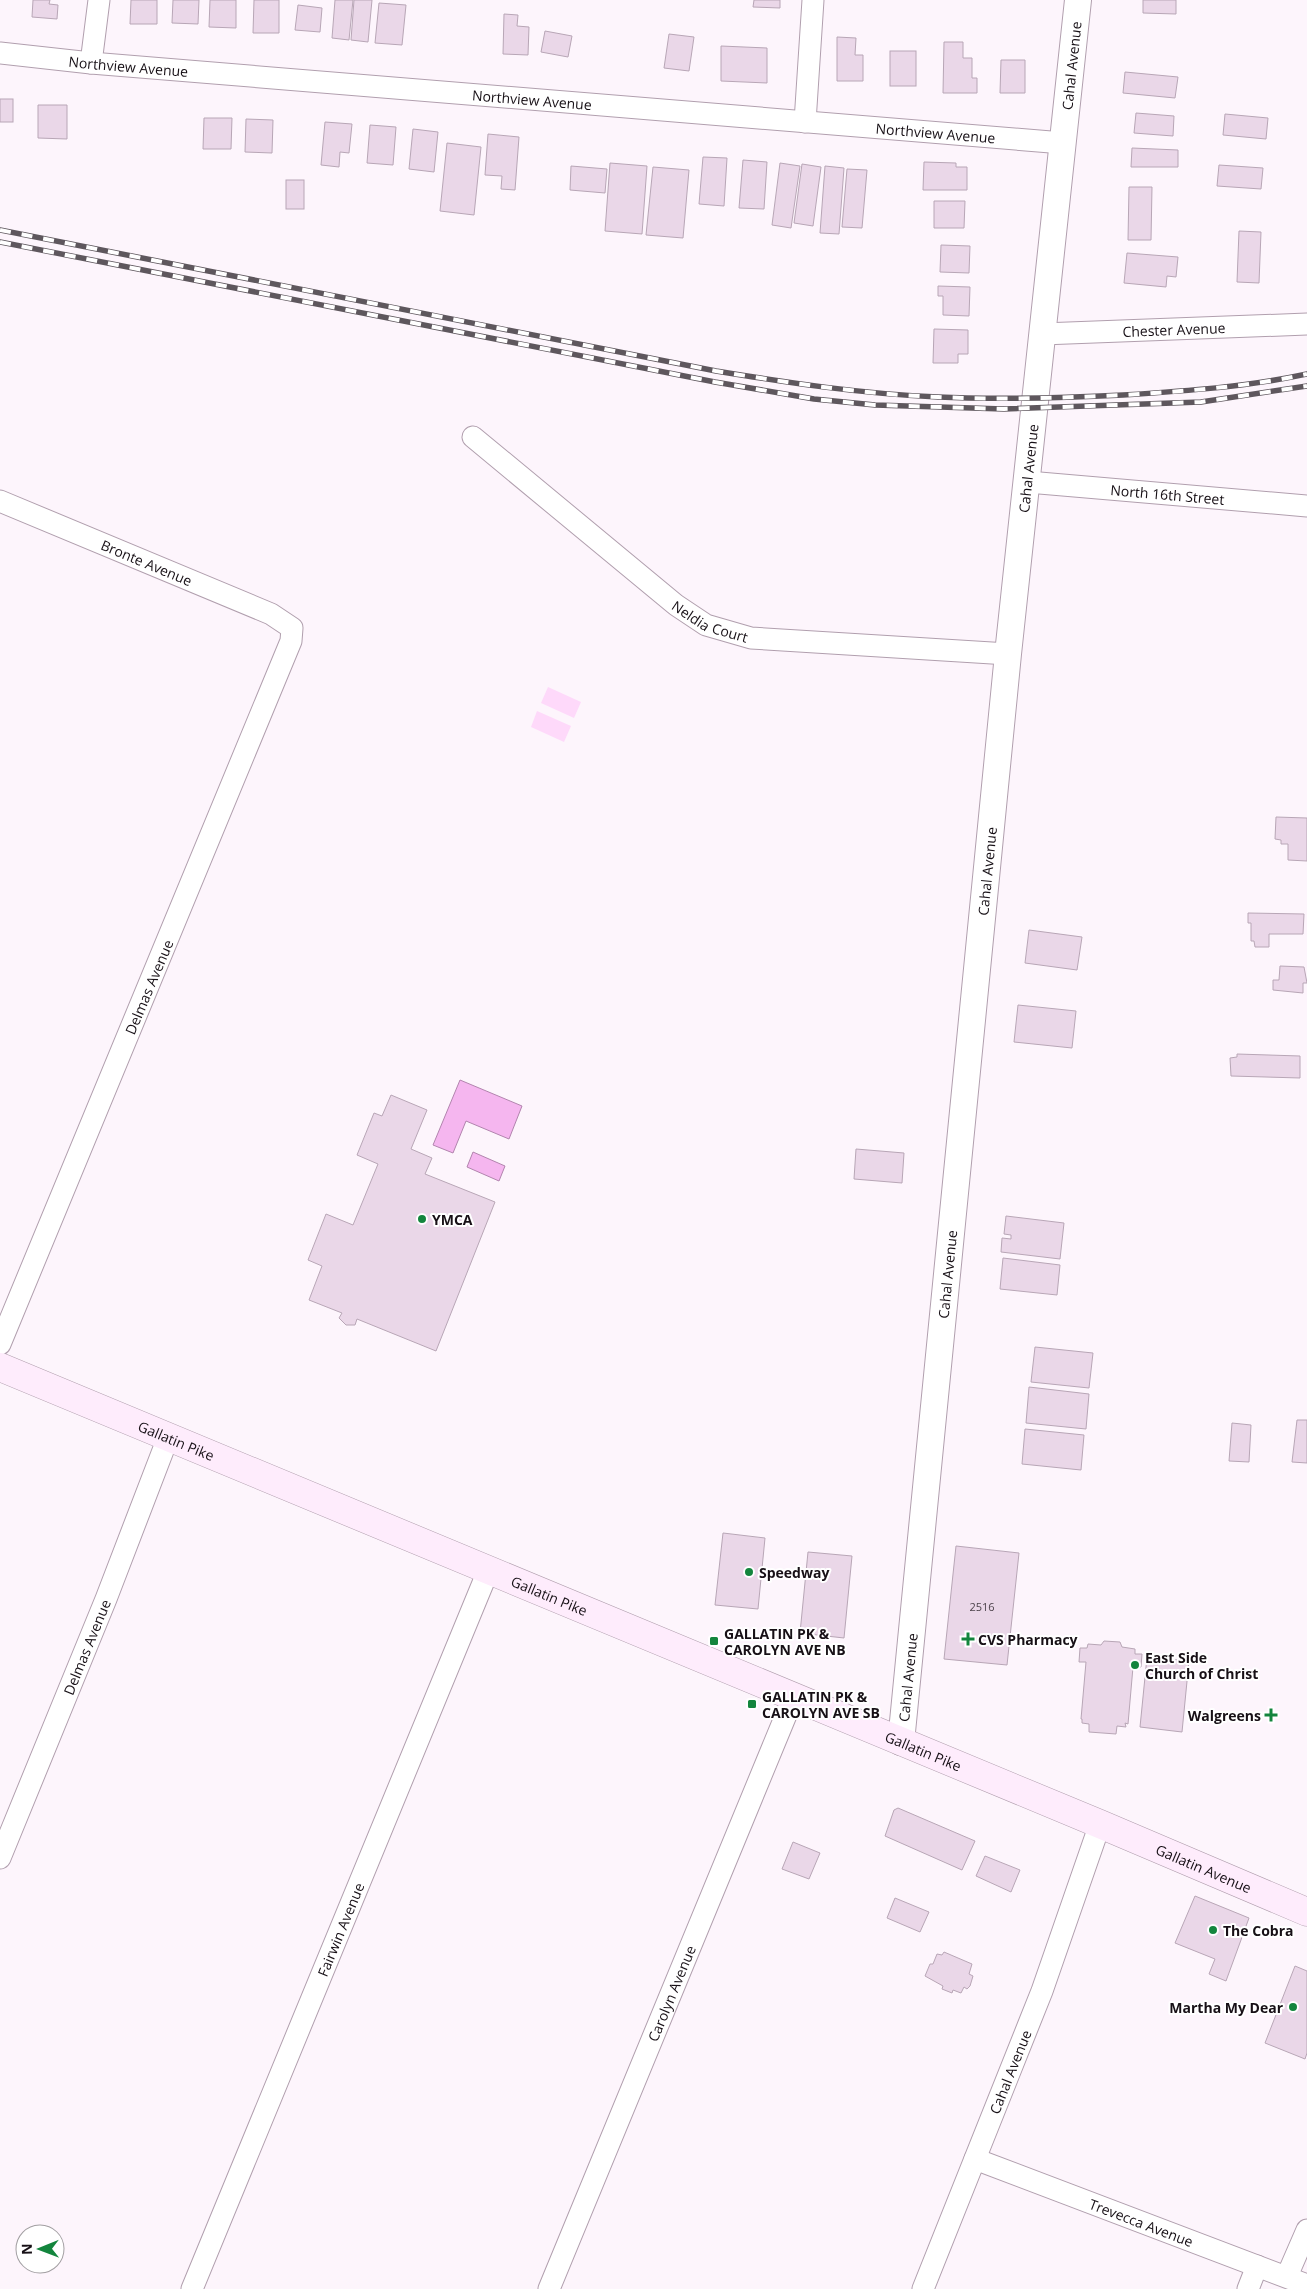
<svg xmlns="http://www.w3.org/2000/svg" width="1307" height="2289" font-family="'Open Sans',sans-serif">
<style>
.green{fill:#fed9fa}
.water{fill:#f5b6ef;stroke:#b284ae}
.building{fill:#ead7e8;stroke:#b8a6b6}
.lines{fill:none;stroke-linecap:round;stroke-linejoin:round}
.minor-casing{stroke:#b19fae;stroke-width:23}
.tertiary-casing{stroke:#b19fae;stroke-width:28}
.secondary-casing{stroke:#b19fae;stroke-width:29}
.minor{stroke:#fff;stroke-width:21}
.tertiary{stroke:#fff;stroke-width:26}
.secondary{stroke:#feecfc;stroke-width:28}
.rail-casing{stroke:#5e575d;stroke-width:5.5}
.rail{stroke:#fff;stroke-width:4;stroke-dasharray:11;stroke-linecap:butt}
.poi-dot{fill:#13853d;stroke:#fff;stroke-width:2}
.labels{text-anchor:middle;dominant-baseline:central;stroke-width:4;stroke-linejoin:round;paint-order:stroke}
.number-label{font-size:11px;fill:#4c424a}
.street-label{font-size:14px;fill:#171016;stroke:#fff}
.poi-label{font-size:14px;font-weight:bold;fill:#171016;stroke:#fff;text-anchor:start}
</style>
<rect width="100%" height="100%" fill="#fdf5fc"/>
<g class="green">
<polygon points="548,687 581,702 574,718 541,703"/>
<polygon points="537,711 571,726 564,742 531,727"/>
</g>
<g class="water">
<polygon points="460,1080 522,1106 509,1139 466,1121 453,1153 433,1145"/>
<polygon points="473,1152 505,1166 499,1181 467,1167"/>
</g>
<g class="building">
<polygon points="33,0 50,0 49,4 58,5 57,19 32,17"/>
<polygon points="131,0 157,0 157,24 130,24"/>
<polygon points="173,0 199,0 198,24 172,23"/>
<polygon points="210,0 236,0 236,28 209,27"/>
<polygon points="254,0 279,0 279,33 253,33"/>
<polygon points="335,0 353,0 349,40 332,38"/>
<polygon points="354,0 372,0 368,42 351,40"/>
<polygon points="754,0 780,0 780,8 753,7"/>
<polygon points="1143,0 1176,0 1176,14 1143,13"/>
<polygon points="379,3 406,5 402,45 375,43"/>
<polygon points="298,5 322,8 320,32 295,30"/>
<polygon points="504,14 518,15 517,26 529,27 528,55 503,54"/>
<polygon points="545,31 572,36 568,57 541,52"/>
<polygon points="669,34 694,37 689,71 664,68"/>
<polygon points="837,37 856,38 855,55 863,55 863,81 837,81"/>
<polygon points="944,42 963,42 963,58 972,58 972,78 977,78 977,93 943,93"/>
<polygon points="721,46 767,48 767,83 721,81"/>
<rect x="890" y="51" width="26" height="35"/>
<polygon points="1001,60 1025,60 1025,93 1000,93"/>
<polygon points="1125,72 1178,77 1175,98 1123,93"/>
<rect x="0" y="99" width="13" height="23"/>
<polygon points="38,105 67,105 67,139 38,138"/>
<polygon points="1136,113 1174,116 1173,136 1134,133"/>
<polygon points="1225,114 1268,118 1266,139 1223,135"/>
<polygon points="204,118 232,118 231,149 203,149"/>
<polygon points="246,119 273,120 272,153 245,152"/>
<polygon points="325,122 352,124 349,153 340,152 339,167 321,165"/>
<polygon points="370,125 396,127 393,165 367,163"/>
<polygon points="413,129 438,132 434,172 409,169"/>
<polygon points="488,134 519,137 515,190 501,189 502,176 485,175"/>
<polygon points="447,143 481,147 474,215 440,211"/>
<polygon points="1132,148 1178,150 1178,167 1131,167"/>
<polygon points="703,157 727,158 724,206 699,204"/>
<polygon points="743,160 767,162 764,209 739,208"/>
<polygon points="924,162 956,163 956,167 967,167 967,190 923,190"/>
<polygon points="610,163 647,166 642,234 605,231"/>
<polygon points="780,163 800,166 791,228 772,225"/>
<polygon points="802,164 821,167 813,226 794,223"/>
<polygon points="1219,165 1263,168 1261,189 1217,186"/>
<polygon points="571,166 607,169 605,193 570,190"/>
<polygon points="825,166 844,168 839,234 820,233"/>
<polygon points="653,167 689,170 683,238 646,235"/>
<polygon points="847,169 867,170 862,228 842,227"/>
<rect x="286" y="180" width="18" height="29"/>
<polygon points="1129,187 1152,187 1151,240 1128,240"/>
<polygon points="934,201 965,201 964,228 934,228"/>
<polygon points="1239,231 1261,232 1259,283 1237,282"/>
<polygon points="941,245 970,246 969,273 940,272"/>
<polygon points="1127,253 1178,257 1176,277 1167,276 1166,287 1124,283"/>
<polygon points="938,286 970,287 969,316 943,315 943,296 938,296"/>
<polygon points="934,329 968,330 968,354 958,354 958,363 933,363"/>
<polygon points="1276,817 1307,818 1307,861 1288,860 1288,844 1281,844 1281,840 1275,839"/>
<polygon points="1248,913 1304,914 1303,934 1269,934 1269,947 1255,947 1254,941 1251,941 1251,923 1248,923"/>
<polygon points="1029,930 1082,937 1077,970 1025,963"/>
<polygon points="1280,966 1304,967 1307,983 1303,983 1303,993 1273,990 1273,980 1279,980"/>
<polygon points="1018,1005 1076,1011 1072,1048 1014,1042"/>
<polygon points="1237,1054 1300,1056 1300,1078 1231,1076 1230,1058 1237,1057"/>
<polygon points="391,1095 427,1110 411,1149 432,1158 425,1174 495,1202 436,1351 357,1319 355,1325 346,1325 339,1318 342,1313 309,1300 322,1266 308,1260 326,1214 353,1225 378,1164 357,1155 374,1113 382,1116"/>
<polygon points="856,1149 904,1153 902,1183 854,1179"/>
<polygon points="1006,1216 1064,1223 1060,1259 1001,1252 1002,1238 1011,1239 1011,1235 1004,1234"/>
<polygon points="1003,1258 1060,1265 1057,1295 1000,1289"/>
<polygon points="1035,1347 1093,1353 1089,1388 1031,1382"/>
<polygon points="1029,1387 1089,1394 1086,1429 1026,1423"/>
<polygon points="1297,1420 1307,1420 1307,1463 1292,1462"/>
<polygon points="1232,1423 1251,1425 1249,1462 1229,1461"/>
<polygon points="1025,1429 1084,1435 1081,1470 1022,1464"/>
<polygon points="723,1533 765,1538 758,1609 715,1605"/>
<polygon points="956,1546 1019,1553 1007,1665 944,1659"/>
<polygon points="808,1552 852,1556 844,1638 800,1633"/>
<polygon points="1104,1641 1120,1642 1122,1647 1135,1649 1135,1654 1142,1654 1141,1667 1133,1667 1128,1724 1125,1723 1126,1727 1117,1726 1116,1734 1089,1732 1089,1724 1082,1723 1082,1719 1081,1719 1086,1662 1079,1662 1080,1648 1087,1648 1088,1644 1101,1645"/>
<polygon points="1147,1657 1189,1661 1182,1732 1140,1727"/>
<polygon points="898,1808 975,1841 962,1870 885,1836 894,1810"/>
<polygon points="793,1842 820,1853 809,1879 782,1869"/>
<polygon points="985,1856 1020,1870 1011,1892 976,1876"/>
<polygon points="1195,1896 1249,1918 1226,1981 1209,1974 1215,1959 1175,1943"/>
<polygon points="895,1898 929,1912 920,1932 887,1918"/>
<polygon points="944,1952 972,1964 969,1974 973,1976 970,1986 967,1989 964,1987 961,1993 953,1990 952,1993 942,1989 943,1986 925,1976 930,1964 933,1964 937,1954 942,1955"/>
<polygon points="1295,1966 1307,1971 1307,2053 1305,2059 1265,2043"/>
</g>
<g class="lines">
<defs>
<g id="minor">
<path id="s1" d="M0,53L91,63L1063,143"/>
<polyline points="91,63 99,0"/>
<polyline points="805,122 813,0"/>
<path id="s2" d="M1042,334L1307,324"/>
<path id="s3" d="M473,437L676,605L706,625L751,638L1008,654"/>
<path id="s4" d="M1028,482L1307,506"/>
<path id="s5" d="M0,501L271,614L292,628L291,641L0,1344"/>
<path id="s6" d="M0,1858L106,1599L169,1435"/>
<path id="s7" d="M975,2159L1307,2285"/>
<polyline points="1287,2276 1307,2230"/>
<path id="s8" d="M192,2289L488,1571"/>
<path id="s9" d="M549,2289L793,1698"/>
<path id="s10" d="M923,2289L1042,1991L1100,1824"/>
<polyline points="1248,2289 1257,2266"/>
</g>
<g id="tertiary">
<path id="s11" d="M901,1742L1008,654L1078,0"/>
</g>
<g id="secondary">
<path id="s12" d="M0,1367L1100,1824L1307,1912"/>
</g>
</defs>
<use href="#minor" class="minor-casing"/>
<use href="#tertiary" class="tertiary-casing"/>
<use href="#secondary" class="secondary-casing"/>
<use href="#minor" class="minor"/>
<use href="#tertiary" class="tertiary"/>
<use href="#secondary" class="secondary"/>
<defs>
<g id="rail">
<path d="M0,230L716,371C790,383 863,394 938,397C1000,400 1061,398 1123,395C1185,391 1247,387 1307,374"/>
<polyline points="0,242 715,382 814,399 875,405 1004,409 1201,402 1307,386"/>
</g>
</defs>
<use href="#rail" class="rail-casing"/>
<use href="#rail" class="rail"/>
</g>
<g class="poi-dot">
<circle cx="422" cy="1219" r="5"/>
<circle cx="749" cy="1572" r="5"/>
<path d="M965.5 1631.5h5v5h5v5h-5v5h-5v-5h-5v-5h5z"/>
<rect x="709" y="1636" width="10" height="10" rx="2.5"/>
<circle cx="1135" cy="1665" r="5"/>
<rect x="747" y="1699" width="10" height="10" rx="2.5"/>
<path d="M1268.5 1707.5h5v5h5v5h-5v5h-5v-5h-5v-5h5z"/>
<circle cx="1213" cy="1930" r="5"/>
<circle cx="1293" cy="2007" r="5"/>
</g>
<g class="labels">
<g class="number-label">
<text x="982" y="1606">2516</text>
</g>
<g class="street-label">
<text stroke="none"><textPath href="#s11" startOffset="1685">Cahal Avenue</textPath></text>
<text stroke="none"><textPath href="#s1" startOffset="129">Northview Avenue</textPath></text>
<text stroke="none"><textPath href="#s1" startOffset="534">Northview Avenue</textPath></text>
<text stroke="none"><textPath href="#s1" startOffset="939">Northview Avenue</textPath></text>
<text stroke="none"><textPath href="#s2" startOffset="132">Chester Avenue</textPath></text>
<text stroke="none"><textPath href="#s11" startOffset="1280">Cahal Avenue</textPath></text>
<text stroke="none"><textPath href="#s4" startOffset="140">North 16th Street</textPath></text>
<text stroke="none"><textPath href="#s5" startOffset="159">Bronte Avenue</textPath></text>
<text stroke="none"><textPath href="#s3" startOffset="302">Neldia Court</textPath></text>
<text stroke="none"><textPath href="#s11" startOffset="875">Cahal Avenue</textPath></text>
<text transform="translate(149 987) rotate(-67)">Delmas Avenue</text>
<text stroke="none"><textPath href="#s11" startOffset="470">Cahal Avenue</textPath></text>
<text stroke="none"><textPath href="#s12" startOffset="191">Gallatin Pike</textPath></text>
<text stroke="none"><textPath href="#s12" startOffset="595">Gallatin Pike</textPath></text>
<text stroke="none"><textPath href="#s6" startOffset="228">Delmas Avenue</textPath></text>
<text stroke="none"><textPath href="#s11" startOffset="65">Cahal Avenue</textPath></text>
<text stroke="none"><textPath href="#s12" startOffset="1000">Gallatin Pike</textPath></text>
<text stroke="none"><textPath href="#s12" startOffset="1304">Gallatin Avenue</textPath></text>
<text stroke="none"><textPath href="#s8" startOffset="389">Fairwin Avenue</textPath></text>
<text stroke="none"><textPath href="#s9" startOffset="320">Carolyn Avenue</textPath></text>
<text stroke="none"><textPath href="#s10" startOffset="234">Cahal Avenue</textPath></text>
<text stroke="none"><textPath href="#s7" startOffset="178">Trevecca Avenue</textPath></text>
</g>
<g class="poi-label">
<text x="432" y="1219">YMCA</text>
<text x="759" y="1572">Speedway</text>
<text x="724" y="1633">GALLATIN PK &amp;<tspan x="724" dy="16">CAROLYN AVE NB</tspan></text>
<text x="978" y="1639">CVS Pharmacy</text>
<text x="1145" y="1657">East Side<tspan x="1145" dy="16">Church of Christ</tspan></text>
<text x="762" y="1696">GALLATIN PK &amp;<tspan x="762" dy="16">CAROLYN AVE SB</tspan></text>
<text x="1261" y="1715" text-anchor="end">Walgreens</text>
<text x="1223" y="1930">The Cobra</text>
<text x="1283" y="2007" text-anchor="end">Martha My Dear</text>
</g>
</g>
<g transform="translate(40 2249) rotate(269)"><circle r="24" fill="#ffffff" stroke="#a29fa2"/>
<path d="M0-4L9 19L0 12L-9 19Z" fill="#13853d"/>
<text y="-8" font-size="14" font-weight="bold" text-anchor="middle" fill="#171016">N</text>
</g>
</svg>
